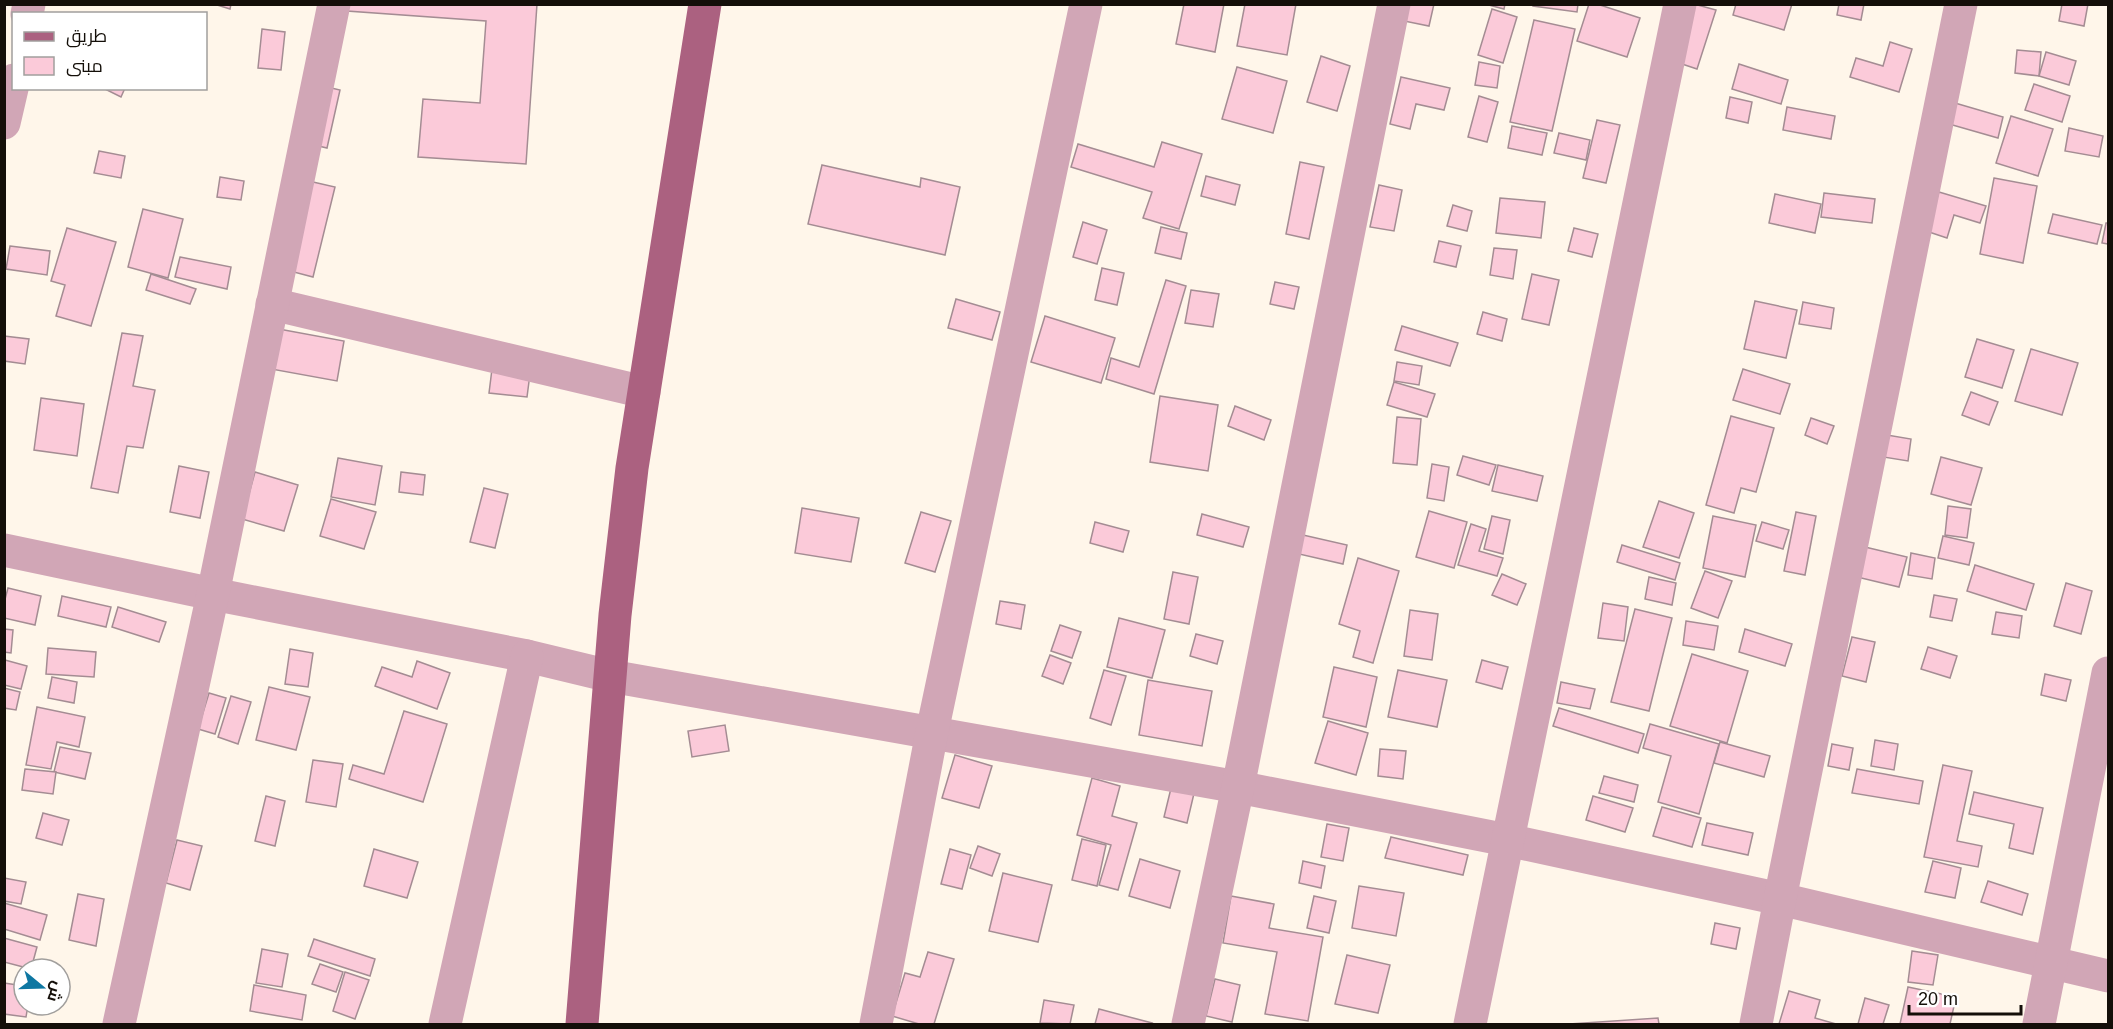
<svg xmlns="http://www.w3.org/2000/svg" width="2113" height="1029" font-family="Helvetica,Cairo,sans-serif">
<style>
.building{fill:#fbcad9;stroke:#a48c93;stroke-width:1.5}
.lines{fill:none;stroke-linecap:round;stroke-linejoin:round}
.minor{stroke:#d1a6b6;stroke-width:33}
.primary{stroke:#ab6180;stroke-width:33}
</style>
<rect width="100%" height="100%" fill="#fff6ea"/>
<g class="building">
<polygon points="214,4 231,4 230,9"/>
<polygon points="348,4 537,4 526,164 418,157 423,99 480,103 486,21 347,11"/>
<polygon points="1184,4 1224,4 1215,52 1176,44"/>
<polygon points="1245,4 1296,4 1287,55 1237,46"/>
<polygon points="1408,4 1434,4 1429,26 1404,21"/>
<polygon points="1485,4 1505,4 1504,9"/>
<polygon points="1533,4 1578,4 1577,12 1533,6"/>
<polygon points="1589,4 1597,4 1640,18 1627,57 1577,41"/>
<polygon points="1694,4 1716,10 1697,69 1676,62"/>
<polygon points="1736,4 1792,4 1784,30 1733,15"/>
<polygon points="1839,4 1864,4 1861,20 1837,15"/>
<polygon points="2062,4 2088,4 2084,26 2059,21"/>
<polygon points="1492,9 1517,17 1503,63 1478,55"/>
<polygon points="1534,20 1575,29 1552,131 1510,122"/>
<polygon points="262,29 285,32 281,70 258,68"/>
<polygon points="1890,42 1912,49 1899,92 1850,77 1856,58 1883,66"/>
<polygon points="2017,50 2041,52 2039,76 2015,73"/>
<polygon points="2046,52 2076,61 2069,85 2039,76"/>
<polygon points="1321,56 1350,66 1337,111 1307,102"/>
<polygon points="1479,62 1500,66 1497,88 1475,85"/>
<polygon points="1739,64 1788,80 1781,104 1732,89"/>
<polygon points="1237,67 1287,81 1273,133 1222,119"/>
<polygon points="1401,77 1450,88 1444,110 1416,104 1410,129 1390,124"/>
<polygon points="2034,84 2070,96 2062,122 2025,110"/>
<polygon points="323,86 340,90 327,148 310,144"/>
<polygon points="103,88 125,88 121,97"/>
<polygon points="1479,96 1498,102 1487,142 1468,137"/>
<polygon points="1730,97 1752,102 1748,123 1726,118"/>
<polygon points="1955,103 2003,117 1998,138 1949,124"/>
<polygon points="1787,107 1835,116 1831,139 1783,130"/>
<polygon points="2011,116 2053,129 2038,176 1996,163"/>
<polygon points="1597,120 1620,125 1606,183 1583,178"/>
<polygon points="1512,126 1547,133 1542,155 1508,148"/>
<polygon points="2069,128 2103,136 2099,157 2065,151"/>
<polygon points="1559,133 1590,140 1586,160 1554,153"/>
<polygon points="1162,142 1202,154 1179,229 1143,218 1152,192 1071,167 1078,144 1154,167"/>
<polygon points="99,151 125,156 121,178 94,173"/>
<polygon points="1300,162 1324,167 1309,239 1286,234"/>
<polygon points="822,165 920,187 921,178 960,187 945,255 808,224"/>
<polygon points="1206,176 1240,185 1235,205 1201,196"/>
<polygon points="220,177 244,181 241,200 217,197"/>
<polygon points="1994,178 2037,186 2023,263 1980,254"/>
<polygon points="313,182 335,187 313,277 290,271"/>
<polygon points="1379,185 1402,190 1394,231 1370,227"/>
<polygon points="1939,192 1986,206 1980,223 1954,215 1947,238 1926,231"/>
<polygon points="1824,193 1875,199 1872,223 1821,217"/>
<polygon points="1775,194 1821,204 1815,233 1769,223"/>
<polygon points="1500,198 1545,202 1541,238 1496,233"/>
<polygon points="1453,205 1472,211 1467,231 1447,226"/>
<polygon points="143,209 183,219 168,278 128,267"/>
<polygon points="2053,214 2102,225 2097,244 2048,233"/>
<polygon points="1083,222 1107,230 1097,264 1073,257"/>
<polygon points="2106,223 2108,223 2108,244 2102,243"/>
<polygon points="1161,227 1187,233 1181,259 1155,253"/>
<polygon points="67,228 116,242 91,326 56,316 65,285 51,281"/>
<polygon points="1574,228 1598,234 1592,257 1568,251"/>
<polygon points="1439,241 1461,246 1456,267 1434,262"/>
<polygon points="10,246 50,251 47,275 6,269"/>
<polygon points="1494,248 1517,250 1513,279 1490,275"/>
<polygon points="180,257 231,267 227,289 175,277"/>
<polygon points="1102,268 1124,273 1117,305 1095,300"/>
<polygon points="151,274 196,289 190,304 146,290"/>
<polygon points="1532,274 1559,280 1549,325 1522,319"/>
<polygon points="1166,280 1186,286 1154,394 1106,379 1111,358 1139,367"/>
<polygon points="1275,282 1299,287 1294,309 1270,304"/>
<polygon points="1191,290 1219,294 1213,327 1185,323"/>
<polygon points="956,299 1000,312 992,340 948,328"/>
<polygon points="1755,301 1797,310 1786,358 1744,349"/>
<polygon points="1803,302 1834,308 1831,329 1799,324"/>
<polygon points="1483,312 1507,319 1502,341 1477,334"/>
<polygon points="1045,316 1115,338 1101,383 1031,362"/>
<polygon points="1402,326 1458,343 1450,366 1395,350"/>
<polygon points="268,327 344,341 337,381 260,367"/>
<polygon points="122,333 143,336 133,386 155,390 143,448 127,446 118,493 91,488"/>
<polygon points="4,336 29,339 25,364 4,361"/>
<polygon points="1977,339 2014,350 2002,388 1965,377"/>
<polygon points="2031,349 2078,363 2062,415 2015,401"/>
<polygon points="493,361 531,366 527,397 489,393"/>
<polygon points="1397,362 1422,366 1419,385 1394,381"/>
<polygon points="1743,369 1790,384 1780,414 1733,400"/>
<polygon points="1394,382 1435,394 1427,417 1387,405"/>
<polygon points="1971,392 1998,402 1989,425 1962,415"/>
<polygon points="1160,396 1218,405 1208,471 1150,462"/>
<polygon points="41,398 84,404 77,456 34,450"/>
<polygon points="1235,406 1271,420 1264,440 1228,426"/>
<polygon points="1731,416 1774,428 1756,492 1741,488 1734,513 1706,505"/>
<polygon points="1397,417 1421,419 1417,465 1393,463"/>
<polygon points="1811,418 1834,426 1827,444 1805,435"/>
<polygon points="1881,434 1911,439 1908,461 1877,456"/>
<polygon points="1463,456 1496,465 1489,485 1457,475"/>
<polygon points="1941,457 1982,468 1971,505 1931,494"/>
<polygon points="338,458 382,466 375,505 331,497"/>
<polygon points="1432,464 1449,467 1444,501 1427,498"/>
<polygon points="1498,465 1543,476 1537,501 1492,491"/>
<polygon points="179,466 209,472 200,518 170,512"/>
<polygon points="255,472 298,485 284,531 242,519"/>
<polygon points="401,472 425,475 423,495 399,492"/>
<polygon points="484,488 508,494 495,548 470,542"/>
<polygon points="331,499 376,512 364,549 320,536"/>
<polygon points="1659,501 1694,513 1679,558 1643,547"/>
<polygon points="1948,506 1971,509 1967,538 1945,535"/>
<polygon points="802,508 859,518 851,562 795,553"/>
<polygon points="1429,511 1467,522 1454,568 1416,557"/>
<polygon points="921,512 951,521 935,572 905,563"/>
<polygon points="1796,512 1816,516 1805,575 1784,571"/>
<polygon points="1202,514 1249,527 1243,547 1197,535"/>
<polygon points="1492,516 1510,520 1503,554 1484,549"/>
<polygon points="1713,516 1756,525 1745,577 1703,568"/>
<polygon points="1095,522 1129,531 1123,552 1090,543"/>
<polygon points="1762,522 1789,530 1783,549 1756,541"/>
<polygon points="1471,524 1486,529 1479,551 1503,558 1497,576 1458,565"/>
<polygon points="1303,535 1347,545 1343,564 1299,554"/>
<polygon points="1943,536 1974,543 1969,565 1938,558"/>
<polygon points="1622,545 1680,563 1675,580 1617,562"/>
<polygon points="1865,547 1907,557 1899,587 1857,577"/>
<polygon points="1911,553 1935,558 1932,579 1908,575"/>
<polygon points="1358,558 1399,571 1373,663 1353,657 1360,631 1339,624"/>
<polygon points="1975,565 2034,584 2026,610 1967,591"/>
<polygon points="1705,571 1732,581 1718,618 1691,608"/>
<polygon points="1173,572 1198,577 1189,624 1164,619"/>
<polygon points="1502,574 1526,584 1517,605 1492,595"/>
<polygon points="1649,577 1676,583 1672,605 1645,599"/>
<polygon points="2066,583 2092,591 2081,634 2054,626"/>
<polygon points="8,588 41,596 35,625 4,618 4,603"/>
<polygon points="1934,595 1957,599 1952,621 1930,617"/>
<polygon points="62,596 111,607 106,627 58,616"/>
<polygon points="1000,601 1025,605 1021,629 996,624"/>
<polygon points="1603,603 1628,607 1624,641 1598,638"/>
<polygon points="118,607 166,622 159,642 112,627"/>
<polygon points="1635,609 1672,618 1649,711 1611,702"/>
<polygon points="1410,610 1438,614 1432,660 1404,656"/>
<polygon points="1996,612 2022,616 2019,638 1992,634"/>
<polygon points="1119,618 1165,630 1152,678 1107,667"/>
<polygon points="1686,621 1718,626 1714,650 1683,645"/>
<polygon points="1060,625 1081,632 1072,658 1051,651"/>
<polygon points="4,629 13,630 11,653 4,652"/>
<polygon points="1745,629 1792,644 1785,666 1739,652"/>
<polygon points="1196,634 1223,641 1217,664 1190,656"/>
<polygon points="1852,637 1875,642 1866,682 1842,676"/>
<polygon points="1928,647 1957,656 1950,678 1921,669"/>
<polygon points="48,648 96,652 94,677 46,674"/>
<polygon points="290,649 313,653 308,687 285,684"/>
<polygon points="1692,654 1748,671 1727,743 1670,726"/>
<polygon points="1050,655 1071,663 1063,684 1042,676"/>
<polygon points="5,660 27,666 21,689 4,685"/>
<polygon points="1482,660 1508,667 1502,689 1476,682"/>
<polygon points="417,661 450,673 437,709 375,686 382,667 412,677"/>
<polygon points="1334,667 1377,677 1366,727 1323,717"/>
<polygon points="1104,670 1126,676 1111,725 1090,718"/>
<polygon points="1398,670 1447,680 1437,727 1388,717"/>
<polygon points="2045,674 2071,680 2066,701 2041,695"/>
<polygon points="52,677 77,682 74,703 48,698"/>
<polygon points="1148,680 1212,691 1202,746 1139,735"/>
<polygon points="1561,682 1595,689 1590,709 1557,703"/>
<polygon points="269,687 310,697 296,750 256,740"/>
<polygon points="4,688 20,692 16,710 4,708"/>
<polygon points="209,693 226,698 215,734 198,729"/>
<polygon points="231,696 251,702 238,744 218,737"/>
<polygon points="37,707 85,717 79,747 57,742 51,769 26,765"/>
<polygon points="1559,708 1644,734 1638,753 1553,726"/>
<polygon points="404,711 447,724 423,802 349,779 353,765 384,774"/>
<polygon points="1328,721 1368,733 1356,775 1315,763"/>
<polygon points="1650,724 1719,744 1699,814 1658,802 1671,756 1643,748"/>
<polygon points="725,725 729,751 692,757 688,731"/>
<polygon points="1875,740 1898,744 1894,770 1871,766"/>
<polygon points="1720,742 1770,756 1764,777 1714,763"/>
<polygon points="1832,744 1853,748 1849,770 1828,766"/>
<polygon points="60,747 91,753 85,779 54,772"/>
<polygon points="1380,749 1406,751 1403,779 1378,776"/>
<polygon points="955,755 992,766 979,808 942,798"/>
<polygon points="313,760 343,764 336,807 306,802"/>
<polygon points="1943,765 1972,771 1957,841 1982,846 1978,867 1924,857"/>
<polygon points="25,769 56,772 53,794 22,790"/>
<polygon points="1857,769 1923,781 1919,804 1852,793"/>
<polygon points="1604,776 1638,785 1634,802 1599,793"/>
<polygon points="1092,778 1120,786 1112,816 1137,823 1118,890 1099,885 1111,845 1077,835"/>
<polygon points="1173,780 1196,785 1187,823 1164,817"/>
<polygon points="1974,792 2043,808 2033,854 2009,848 2014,824 1969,814"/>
<polygon points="266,796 285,801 275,846 255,841"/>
<polygon points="1593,796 1633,808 1625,832 1586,820"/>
<polygon points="1662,807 1701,818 1692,847 1653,836"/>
<polygon points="43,813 69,820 62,845 36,838"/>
<polygon points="1707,823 1753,833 1748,855 1702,845"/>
<polygon points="1327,824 1349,828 1343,861 1321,857"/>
<polygon points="1391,837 1468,855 1463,875 1385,858"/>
<polygon points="1082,839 1106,845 1097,886 1072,880"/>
<polygon points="177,840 202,846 190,890 166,883"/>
<polygon points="978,846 1000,854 992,876 970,868"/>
<polygon points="374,849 418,862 407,898 364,886"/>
<polygon points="950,849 971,855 962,889 941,884"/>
<polygon points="1140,859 1180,871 1170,908 1129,896"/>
<polygon points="1303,861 1325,866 1321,888 1299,883"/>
<polygon points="1933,861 1961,868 1955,898 1925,892"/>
<polygon points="1003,873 1052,885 1038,942 989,931"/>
<polygon points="4,878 26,882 21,904 4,901"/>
<polygon points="1988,881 2028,894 2022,915 1981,902"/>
<polygon points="1359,886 1404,893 1396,936 1352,928"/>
<polygon points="78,894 104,899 96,946 69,940"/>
<polygon points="1231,896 1274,904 1269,928 1323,937 1308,1021 1265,1014 1277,952 1223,943"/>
<polygon points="1314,896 1336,901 1329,933 1307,928"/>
<polygon points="4,903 47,915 40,940 4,929"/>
<polygon points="1715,923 1740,928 1736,949 1711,944"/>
<polygon points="4,938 37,947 31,969 4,962"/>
<polygon points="314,939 375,959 370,976 308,956"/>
<polygon points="262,949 288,954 282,987 256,983"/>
<polygon points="1912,951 1938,955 1933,985 1908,982"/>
<polygon points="928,952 954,959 934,1024 919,1024 892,1016 905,973 920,977"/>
<polygon points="1347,955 1390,965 1378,1013 1335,1004"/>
<polygon points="320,964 343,972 336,992 312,984"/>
<polygon points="345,972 369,980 355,1019 333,1011"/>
<polygon points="1215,979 1240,985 1232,1022 1206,1016"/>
<polygon points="4,983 24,986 24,1005 28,1005 26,1017 4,1014"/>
<polygon points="254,985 306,995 302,1020 250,1011"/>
<polygon points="1908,987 1956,997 1950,1024 1900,1024"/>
<polygon points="1789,991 1820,1000 1815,1018 1836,1024 1779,1024"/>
<polygon points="1865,998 1889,1005 1883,1024 1858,1024"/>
<polygon points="1044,1000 1074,1005 1070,1024 1040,1023"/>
<polygon points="1099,1009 1152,1023 1151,1024 1095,1024"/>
<polygon points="1658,1018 1659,1024 1569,1024"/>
</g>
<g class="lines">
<g class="minor">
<polyline points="27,14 29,4"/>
<polyline points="4,123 14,80"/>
<polyline points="272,304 644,392"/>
<polyline points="4,550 213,594 527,656 610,676 1238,787 1507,840 1780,899 2108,976"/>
<polyline points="119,1024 213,594 334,4"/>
<polyline points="445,1024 527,656"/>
<polyline points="876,1024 932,732 1086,4"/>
<polyline points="1188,1024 1238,787 1394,4"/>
<polyline points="1470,1024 1680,4"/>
<polyline points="1756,1024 1780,899 1961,4"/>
<polyline points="2039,1024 2108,673"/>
</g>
<polyline class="primary" points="582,1024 615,615 632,468 705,4"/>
</g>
<rect width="2113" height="1029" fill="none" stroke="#140f09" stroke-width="12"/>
<rect x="12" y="12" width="195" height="78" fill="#ffffff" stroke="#a19f9d" stroke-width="1.5"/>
<rect x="24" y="32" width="30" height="9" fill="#ab6180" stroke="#a19f9d" stroke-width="1.5"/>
<text x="66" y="42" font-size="18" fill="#140f09">طريق</text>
<rect x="24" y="57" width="30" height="18" fill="#fbcad9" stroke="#a19f9d" stroke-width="1.5"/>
<text x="66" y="72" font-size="18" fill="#140f09">مبنى</text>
<g transform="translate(42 987) rotate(109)"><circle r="28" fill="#ffffff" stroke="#a19f9d" stroke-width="1.5"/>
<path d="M0-4.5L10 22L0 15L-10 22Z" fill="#0e77a2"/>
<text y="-9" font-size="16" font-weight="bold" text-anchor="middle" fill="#140f09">ش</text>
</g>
<path d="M1909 1005v9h112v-9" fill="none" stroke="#140f09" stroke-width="3"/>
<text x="1918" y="1005" font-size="18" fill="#140f09" stroke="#ffffff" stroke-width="4.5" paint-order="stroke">20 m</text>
</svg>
